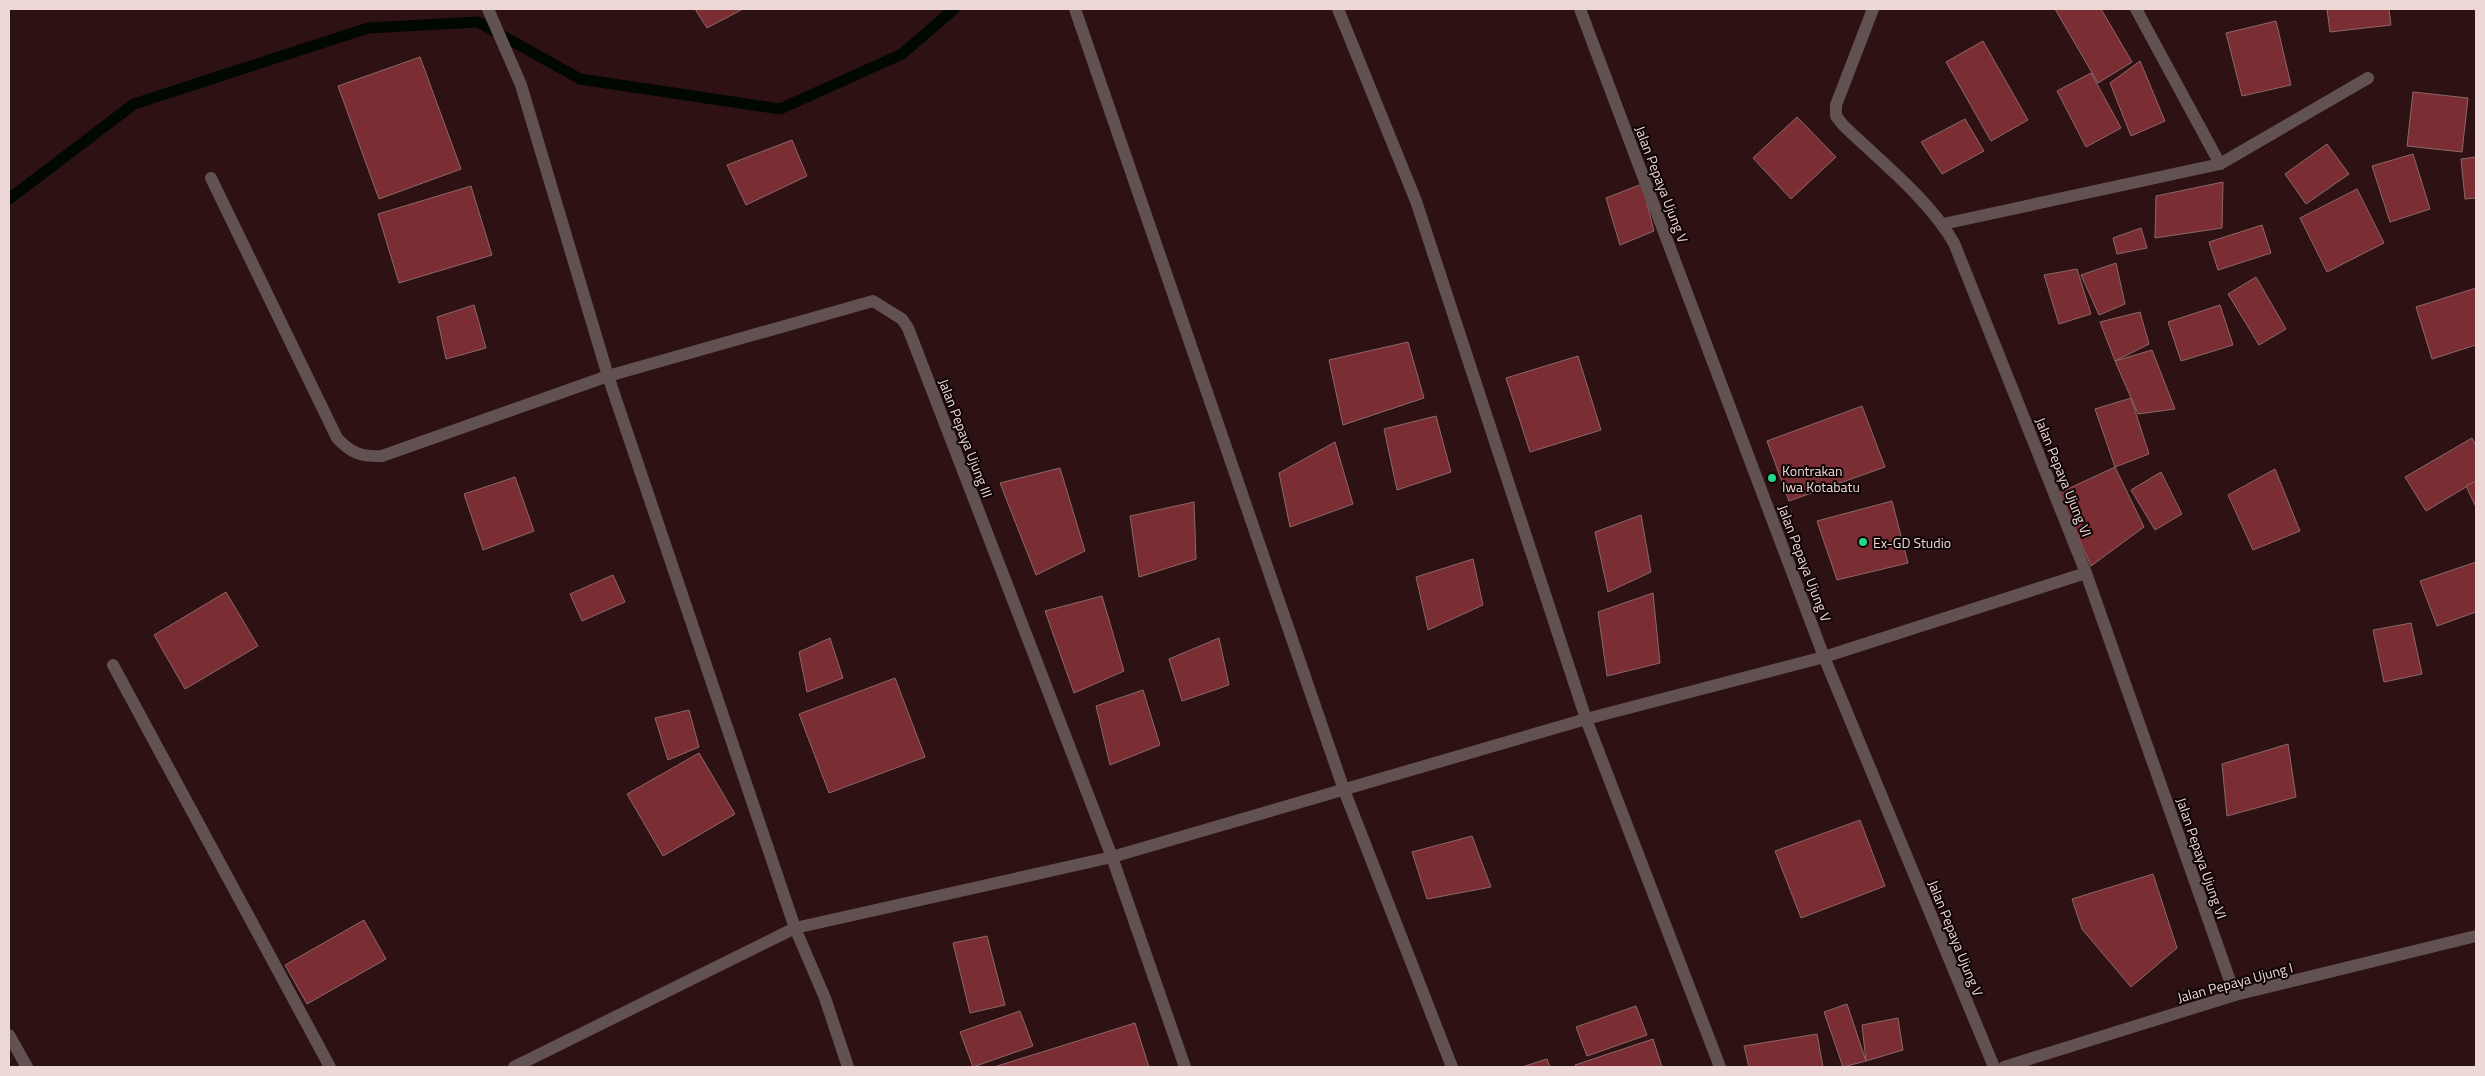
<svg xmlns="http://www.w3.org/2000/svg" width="2485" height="1076" font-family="'Titillium Web',sans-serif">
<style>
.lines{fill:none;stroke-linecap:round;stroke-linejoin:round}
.stream{stroke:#000801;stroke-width:11}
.building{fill:#7a2d33;stroke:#8c6868}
.service{stroke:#615151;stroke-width:12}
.minor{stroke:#615151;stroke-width:12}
.poi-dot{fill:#20d887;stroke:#0e0404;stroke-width:2}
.labels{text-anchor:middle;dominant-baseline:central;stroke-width:4;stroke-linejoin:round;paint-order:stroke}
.street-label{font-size:14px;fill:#edd8d7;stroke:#0e0404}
.poi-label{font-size:14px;fill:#edd8d7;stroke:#0e0404;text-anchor:start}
</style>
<rect width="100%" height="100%" fill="#2e1113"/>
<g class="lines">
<polyline class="stream" points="9,199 134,104 368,28 478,22 580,79 780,109 902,54 954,9"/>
</g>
<g class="building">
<polygon points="695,9 743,9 707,28"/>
<polygon points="2055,9 2101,9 2132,62 2098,83"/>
<polygon points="2327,9 2389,9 2391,25 2330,32"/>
<polygon points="2276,21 2291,85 2242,96 2226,33"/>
<polygon points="1983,41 2028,120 1991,141 1946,62"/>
<polygon points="420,57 461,169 379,199 338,86"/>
<polygon points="2140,61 2165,121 2131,136 2110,83"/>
<polygon points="2091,73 2121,128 2086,147 2057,91"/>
<polygon points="2413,92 2468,98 2462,152 2407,146"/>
<polygon points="1797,117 1836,157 1791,199 1753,158"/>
<polygon points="1965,119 1984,151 1942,174 1921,142"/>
<polygon points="792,140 807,176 746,205 727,165"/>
<polygon points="2327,144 2349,174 2306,204 2285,174"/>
<polygon points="2413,154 2430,209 2390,222 2372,166"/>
<polygon points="2476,157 2476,198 2465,199 2461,159"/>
<polygon points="2223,182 2222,228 2155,238 2156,196"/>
<polygon points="1642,184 1654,231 1620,245 1606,198"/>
<polygon points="471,186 492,255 399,283 378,214"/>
<polygon points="2357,189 2384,243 2327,272 2300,218"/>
<polygon points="2262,225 2271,253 2218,270 2209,242"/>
<polygon points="2141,228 2147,248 2117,254 2113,238"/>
<polygon points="2116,263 2125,304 2099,315 2081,275"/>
<polygon points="2077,269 2091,314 2059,324 2044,275"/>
<polygon points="2256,277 2286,329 2259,345 2228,294"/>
<polygon points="2476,288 2476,345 2432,359 2416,307"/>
<polygon points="474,305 486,348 446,359 437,317"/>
<polygon points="2220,305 2233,345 2181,361 2168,322"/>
<polygon points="2140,312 2149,344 2115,361 2100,322"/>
<polygon points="1408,342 1424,398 1343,425 1329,360"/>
<polygon points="2152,350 2175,409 2138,414 2115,361"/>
<polygon points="1578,356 1601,430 1530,452 1506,378"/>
<polygon points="2131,398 2149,454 2115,467 2095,409"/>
<polygon points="1862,406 1885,467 1789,501 1767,441"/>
<polygon points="1436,416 1451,472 1397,490 1384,429"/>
<polygon points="2472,438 2476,446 2476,481 2426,511 2405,477"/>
<polygon points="1335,442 1353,504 1290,527 1279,473"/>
<polygon points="2115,467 2144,527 2091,566 2059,493"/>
<polygon points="1060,468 1085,551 1036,575 1000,483"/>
<polygon points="2275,469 2300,531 2253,550 2228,495"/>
<polygon points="2161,472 2182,514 2155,530 2131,490"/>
<polygon points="515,477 534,531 483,550 464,494"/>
<polygon points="2476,481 2476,507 2466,486"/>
<polygon points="1892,501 1908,563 1837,580 1817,521"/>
<polygon points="1194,502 1196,559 1139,577 1130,516"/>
<polygon points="1641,515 1651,572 1608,592 1595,532"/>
<polygon points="1473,559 1483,605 1428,630 1416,577"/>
<polygon points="2476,562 2476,612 2437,626 2420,581"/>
<polygon points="613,575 625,602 582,621 570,594"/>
<polygon points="226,592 258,646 185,689 154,635"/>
<polygon points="1653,593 1660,663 1607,676 1598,612"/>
<polygon points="1102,596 1124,671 1074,693 1045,611"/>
<polygon points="2411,623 2422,674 2384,682 2373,630"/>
<polygon points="830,638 843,678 807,692 799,652"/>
<polygon points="1219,638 1229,685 1182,701 1169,659"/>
<polygon points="895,678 925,757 829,793 799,714"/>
<polygon points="1143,690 1160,745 1110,765 1096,706"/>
<polygon points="689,710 699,747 668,760 655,718"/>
<polygon points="2288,744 2296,797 2227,816 2222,764"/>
<polygon points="699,753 735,814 663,856 627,794"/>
<polygon points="1860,820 1885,886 1801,918 1775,851"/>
<polygon points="1472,836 1491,887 1427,899 1412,852"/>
<polygon points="2153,874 2177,948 2131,987 2082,929 2072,899"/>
<polygon points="364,920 386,959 307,1004 285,965"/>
<polygon points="987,936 1005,1005 970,1013 953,943"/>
<polygon points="1847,1004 1866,1061 1843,1067 1824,1012"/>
<polygon points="1636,1006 1647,1035 1587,1056 1576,1027"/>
<polygon points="1020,1011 1033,1046 973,1067 960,1032"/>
<polygon points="1898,1018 1903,1050 1866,1061 1862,1025"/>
<polygon points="1135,1023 1149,1067 994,1067"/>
<polygon points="1817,1034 1823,1067 1749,1067 1744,1046"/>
<polygon points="1653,1039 1662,1067 1576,1067 1575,1065"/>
<polygon points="1547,1059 1550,1067 1522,1067"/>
</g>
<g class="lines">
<path class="service" d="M211,178L337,438C351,453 361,457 382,456L608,376"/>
<g class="minor">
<polyline points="488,9 521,85 608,376 795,928 825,998 848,1067"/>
<polyline points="1075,9 1344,790 1452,1067"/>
<polyline points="1338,9 1416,201 1586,719 1720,1067"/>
<polyline points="1580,9 1824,657 1994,1067"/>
<path d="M1873,9L1836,105V116L1843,125C1880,161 1928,198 1954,243L2086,573L2235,995"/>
<polyline points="2136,9 2220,164"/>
<polyline points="1943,224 2220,164 2368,78"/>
<polyline points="608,376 873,301 902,319 908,328 1112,857 1185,1067"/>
<polyline points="113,665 330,1067"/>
<polyline points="9,1035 27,1067"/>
<polyline points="514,1067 795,928 1112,857 1586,719 1824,657 2086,573"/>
<polyline points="2004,1067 2235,995 2476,936"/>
</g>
</g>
<g class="poi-dot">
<circle cx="1772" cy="478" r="5"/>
<circle cx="1863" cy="542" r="5"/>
</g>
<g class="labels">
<g class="street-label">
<text transform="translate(1662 184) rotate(69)">Jalan Pepaya Ujung V</text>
<text transform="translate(966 438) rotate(69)">Jalan Pepaya Ujung III</text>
<text transform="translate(2064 477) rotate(68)">Jalan Pepaya Ujung VI</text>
<text transform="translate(1805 563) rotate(69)">Jalan Pepaya Ujung V</text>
<text transform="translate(2202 858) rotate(71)">Jalan Pepaya Ujung VI</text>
<text transform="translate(1956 938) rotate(68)">Jalan Pepaya Ujung V</text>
<text transform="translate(2235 982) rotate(-15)">Jalan Pepaya Ujung I</text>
</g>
<g class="poi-label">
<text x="1782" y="470">Kontrakan<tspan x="1782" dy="16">Iwa Kotabatu</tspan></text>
<text x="1873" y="542">Ex-GD Studio</text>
</g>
</g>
<rect width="2485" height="1076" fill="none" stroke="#edd8d7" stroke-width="20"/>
</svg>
